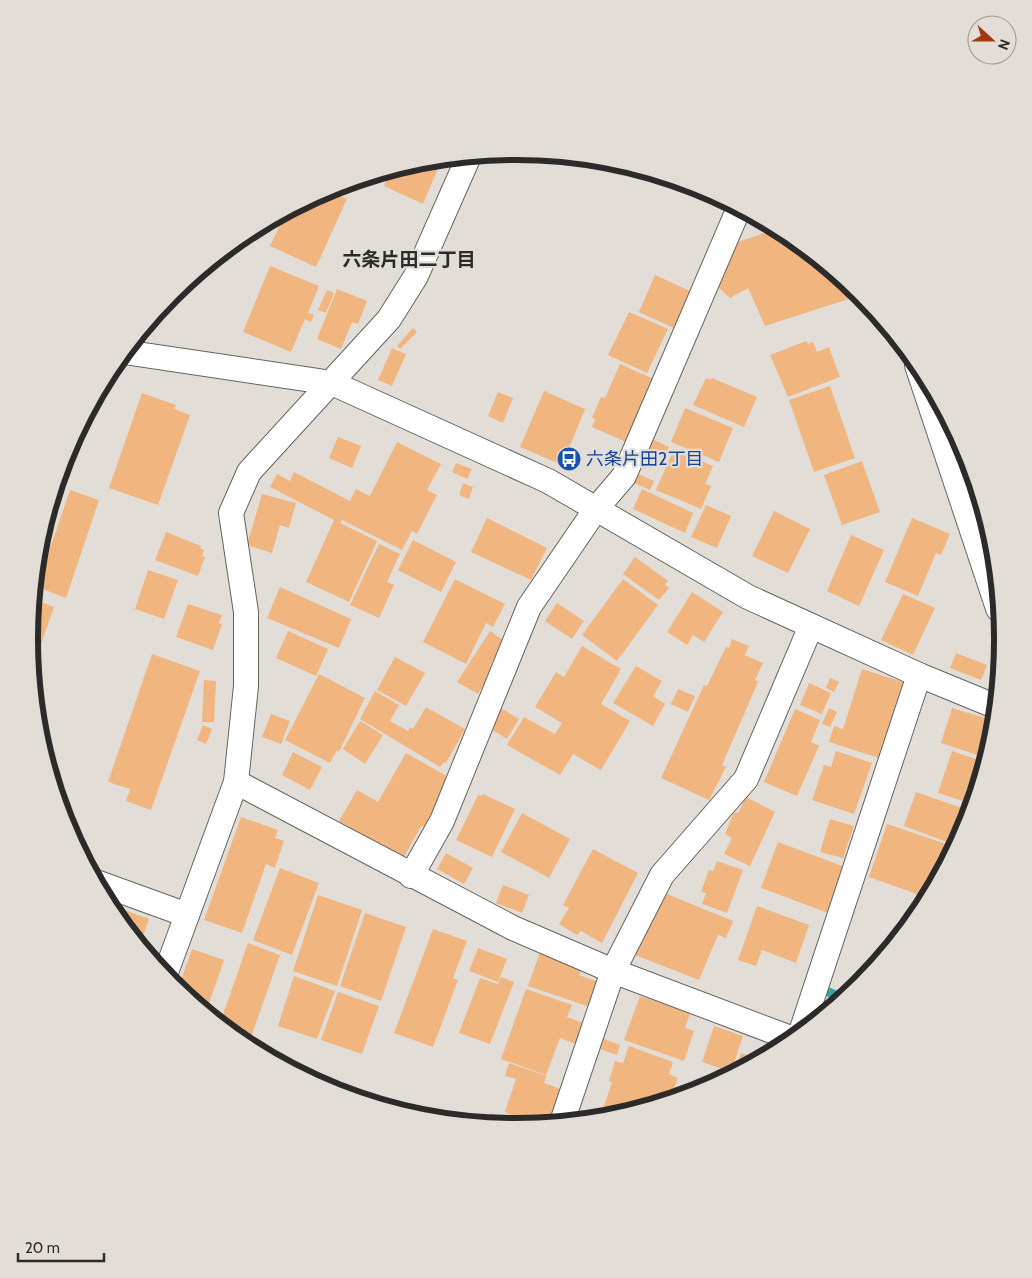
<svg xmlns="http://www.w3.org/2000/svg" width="1032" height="1278" font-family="Cabin,'Noto Sans JP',sans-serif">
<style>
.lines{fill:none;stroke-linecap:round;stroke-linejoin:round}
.stream{stroke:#37a6a8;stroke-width:9}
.building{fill:#f1b580}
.street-casing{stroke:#66635d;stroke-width:26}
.primary-casing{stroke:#66635d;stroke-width:30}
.street{stroke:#fff;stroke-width:24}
.primary{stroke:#fff;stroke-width:28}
.labels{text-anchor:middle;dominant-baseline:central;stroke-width:4.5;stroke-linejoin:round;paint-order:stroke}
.transit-label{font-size:18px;fill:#164399;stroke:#e2ded7;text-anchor:start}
.neighbourhood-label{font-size:19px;font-weight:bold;fill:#2d2b29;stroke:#e2ded7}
.rim{fill:none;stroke:#2d2b29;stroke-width:6}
</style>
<rect width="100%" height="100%" fill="#e2ded7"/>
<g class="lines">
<polyline class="stream" points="821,989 843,998"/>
</g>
<g class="building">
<polygon points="442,159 423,204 384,186 391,170 421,161"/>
<polygon points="623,165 647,172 645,176 623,166"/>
<polygon points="668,178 703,189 715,196 714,199"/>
<polygon points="327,190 347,199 316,267 270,246 284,216 281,215 304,202 314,207 320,194 324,195"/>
<polygon points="777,229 787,234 861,295 765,326 748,288 730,298 718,287 738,242"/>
<polygon points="270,266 319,286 308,313 314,315 311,322 305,319 291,352 243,332"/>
<polygon points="655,275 690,291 689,295 693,297 683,308 674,328 639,312"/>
<polygon points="337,289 367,301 358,324 352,322 341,349 317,339"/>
<polygon points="327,290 334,293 326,313 318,310"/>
<polygon points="629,312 668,329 647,373 608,355"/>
<polygon points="413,328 417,332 400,349 397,346"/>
<polygon points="806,341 808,344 813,342 817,352 829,347 840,377 788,397 770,355"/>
<polygon points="392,348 406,354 392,386 378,380"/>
<polygon points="620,364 654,379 626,442 592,427 595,419 592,418 601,397 605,398"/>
<polygon points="706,378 710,380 712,378 757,397 744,427 693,405"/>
<polygon points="830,386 855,458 814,472 789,400"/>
<polygon points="544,391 585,409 562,465 520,447"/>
<polygon points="498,392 513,398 503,423 488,416"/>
<polygon points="142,393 176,405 174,409 190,415 158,505 109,488"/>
<polygon points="685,408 733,428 719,462 671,442"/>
<polygon points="338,437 361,446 352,468 329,458"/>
<polygon points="652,439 669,447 665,458 647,450"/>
<polygon points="397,442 441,464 427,490 437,495 417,534 412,531 402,550 342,520 340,523 377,541 349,602 306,582 334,520 270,487 277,474 290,481 294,472 350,501 356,489 370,496"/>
<polygon points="674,449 713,466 705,484 711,486 701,509 656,490"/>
<polygon points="862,461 880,512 842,525 824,475"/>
<polygon points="456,463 472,469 467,479 452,472"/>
<polygon points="636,473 654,481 650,490 632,482"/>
<polygon points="59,475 64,477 49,518 46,517"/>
<polygon points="463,483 473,487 469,499 459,495"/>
<polygon points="642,489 693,513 685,533 633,509"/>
<polygon points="70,490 99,500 66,598 37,587"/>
<polygon points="262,494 296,503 289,528 280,525 272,553 247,545"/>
<polygon points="706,505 731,516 717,548 691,537"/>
<polygon points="774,511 810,529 788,573 752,556"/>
<polygon points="487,518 547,548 531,580 471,552"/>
<polygon points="912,518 950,534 941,555 936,553 918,596 885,582"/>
<polygon points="166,532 201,546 200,548 204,550 202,556 205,557 198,576 155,560"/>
<polygon points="851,535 884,550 859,606 827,591"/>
<polygon points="413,540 456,562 441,592 398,570"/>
<polygon points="379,544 400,554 387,582 394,585 379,618 350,605"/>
<polygon points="635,557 668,581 665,585 669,588 659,600 623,574"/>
<polygon points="148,570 178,580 164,619 135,609"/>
<polygon points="455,579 505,604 493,627 486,623 466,664 423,642"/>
<polygon points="623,579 658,605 617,661 582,635"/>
<polygon points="280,587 351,619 339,648 267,618"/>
<polygon points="692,592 723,612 704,642 693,635 687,645 667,632"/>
<polygon points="903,594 935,608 913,655 881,640"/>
<polygon points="33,599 54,607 32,670 29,639"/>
<polygon points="557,603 584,621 572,639 545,621"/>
<polygon points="188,604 222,615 219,623 222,624 213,650 176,637"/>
<polygon points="288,631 328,649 316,676 276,658"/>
<polygon points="490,631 505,641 490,666 494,668 478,694 457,682"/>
<polygon points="732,639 749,646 745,655 763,663 755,680 758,682 722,765 726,767 709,800 661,778 704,685 707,686 726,647 729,648"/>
<polygon points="582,646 621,669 601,704 630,721 601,770 573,754 560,775 507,745 524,717 555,734 562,723 535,707 556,672 564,677"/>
<polygon points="956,653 987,665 981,680 950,668"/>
<polygon points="152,654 200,671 151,810 126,801 130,789 108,782"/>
<polygon points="395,657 425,673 406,706 377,690"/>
<polygon points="636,666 662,681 653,696 665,704 653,726 613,703"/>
<polygon points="862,669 906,683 882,759 829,742 834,726 843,729"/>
<polygon points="319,674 365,698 339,752 337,750 330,763 285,740"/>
<polygon points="830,678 839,682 834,692 826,688"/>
<polygon points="204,680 216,681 214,722 202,722"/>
<polygon points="809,683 831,693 822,714 800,705"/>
<polygon points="678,689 695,696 688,712 671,704"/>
<polygon points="375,691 399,705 390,721 408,731 410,727 413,729 426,707 465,729 446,763 444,762 440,767 360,719"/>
<polygon points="499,707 519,719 507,739 491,729"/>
<polygon points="829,708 837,712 830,727 822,724"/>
<polygon points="952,708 995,721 987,758 941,743"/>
<polygon points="795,709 820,720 811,742 819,746 797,796 764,782"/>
<polygon points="271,714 290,721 281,744 262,737"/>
<polygon points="360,721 383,735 365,764 343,749"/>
<polygon points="203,725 212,729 206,744 197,740"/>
<polygon points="836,751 872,763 854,814 812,800 824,765 831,767"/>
<polygon points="952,751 985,762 976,793 973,792 969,803 938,793"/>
<polygon points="293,752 322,767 310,790 282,775"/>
<polygon points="406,753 450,778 424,827 421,826 404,857 339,821 357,790 378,802"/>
<polygon points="916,792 968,810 955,845 904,826"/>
<polygon points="483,794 515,809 492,857 456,840 478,795 481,796"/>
<polygon points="746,797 775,812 750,866 724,854 732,838 725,834 734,812 738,813"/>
<polygon points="522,813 570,839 549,878 501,852"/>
<polygon points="241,817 278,830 275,838 284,841 275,868 266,864 242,933 204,920"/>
<polygon points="830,819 854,826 843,858 820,852"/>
<polygon points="887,824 955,847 928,898 869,877"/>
<polygon points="778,842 845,867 828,913 761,888"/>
<polygon points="593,849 638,873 602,943 581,931 577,935 559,924 569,908 563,905"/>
<polygon points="446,853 473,868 464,884 437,869"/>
<polygon points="717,861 743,870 727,913 702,904 706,893 701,892 709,870 713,871"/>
<polygon points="280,868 319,883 292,955 253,940"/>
<polygon points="503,885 529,895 522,913 496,903"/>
<polygon points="662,892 733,921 726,938 718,935 699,980 635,955"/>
<polygon points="318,895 362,910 337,986 293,971"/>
<polygon points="108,904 149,919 140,945 111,909"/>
<polygon points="757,906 809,925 796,963 762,950 756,966 738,960"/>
<polygon points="365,913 406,927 381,1001 340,986"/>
<polygon points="433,929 467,941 453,978 458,980 433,1047 394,1033"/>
<polygon points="248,943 280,955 250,1040 233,1034 220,1023"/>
<polygon points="542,947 583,963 579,975 599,982 590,1007 528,986"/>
<polygon points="478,948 507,959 498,982 469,971"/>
<polygon points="192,949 224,960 206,1012 178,989"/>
<polygon points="294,976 335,991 317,1039 278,1026"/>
<polygon points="501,977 514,982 490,1044 459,1033 480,978 498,984"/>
<polygon points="526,989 572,1005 567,1017 589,1025 581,1046 560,1038 546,1075 501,1059"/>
<polygon points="338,992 379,1006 362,1054 321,1040"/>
<polygon points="640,996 690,1013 685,1028 694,1031 684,1061 624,1040"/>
<polygon points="714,1026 743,1036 731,1072 702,1062"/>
<polygon points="601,1038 620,1045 617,1055 597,1048"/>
<polygon points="629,1046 673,1062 669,1074 678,1078 670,1099 611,1117 600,1118 612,1082 609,1081 615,1061 623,1063"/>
<polygon points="763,1049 772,1052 760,1058"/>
<polygon points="741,1053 759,1059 735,1072"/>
<polygon points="509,1063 547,1076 544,1083 566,1091 554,1122 538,1120 536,1124 512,1126 516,1117 505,1112 516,1079 505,1076"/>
<polygon points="491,1113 501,1117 498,1125 486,1123"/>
</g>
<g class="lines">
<defs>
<g id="street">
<polyline points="124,352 332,383 548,481 748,597 919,675 997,707"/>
<polyline points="236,782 513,928 613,971 793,1039"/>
<polyline points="411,876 442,821 529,607 596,509 624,476 739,208"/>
<polyline points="96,882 187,915"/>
<polyline points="165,975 236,782 246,686 246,612 231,513 249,472 389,319 416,276 469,156"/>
<polyline points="801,1032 919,675"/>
<polyline points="562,1122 613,971 662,875 746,779 811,626"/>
</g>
<polyline id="primary" points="919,365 1000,608"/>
</defs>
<use href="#street" class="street-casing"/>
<use href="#primary" class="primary-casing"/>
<use href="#street" class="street"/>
<use href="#primary" class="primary"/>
</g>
<defs>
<symbol id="bus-disc" viewBox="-11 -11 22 22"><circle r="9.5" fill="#1a4fb4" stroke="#e2ded7"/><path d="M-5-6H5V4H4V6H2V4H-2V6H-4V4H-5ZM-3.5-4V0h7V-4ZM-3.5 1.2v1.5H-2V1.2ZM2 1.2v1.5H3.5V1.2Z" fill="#fff"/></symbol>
</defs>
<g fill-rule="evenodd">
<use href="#bus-disc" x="555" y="445" width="28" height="28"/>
</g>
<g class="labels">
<g class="transit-label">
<text x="586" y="459">六条片田2丁目</text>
</g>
<g class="neighbourhood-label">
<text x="409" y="259">六条片田二丁目</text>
</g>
</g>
<path d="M0 0H1032V1278H0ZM516 160H516A478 478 0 0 1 994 638V640A478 478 0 0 1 516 1118H516A478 478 0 0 1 38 640V638A478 478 0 0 1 516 160Z" fill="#e2ded7" fill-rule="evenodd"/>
<path class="rim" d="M516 160H516A478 478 0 0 1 994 638V640A478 478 0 0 1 516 1118H516A478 478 0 0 1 38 640V638A478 478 0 0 1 516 160Z"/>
<g transform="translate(992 40) rotate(111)"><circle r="24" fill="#e2ded7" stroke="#9a9691"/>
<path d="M0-4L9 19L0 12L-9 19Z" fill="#9f3910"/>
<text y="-8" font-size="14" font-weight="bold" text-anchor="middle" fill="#2d2b29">N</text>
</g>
<path d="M18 1253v8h86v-8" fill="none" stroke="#2d2b29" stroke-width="2.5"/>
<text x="25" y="1253" font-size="15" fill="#2d2b29" stroke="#e2ded7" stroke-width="4" paint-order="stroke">20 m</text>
</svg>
